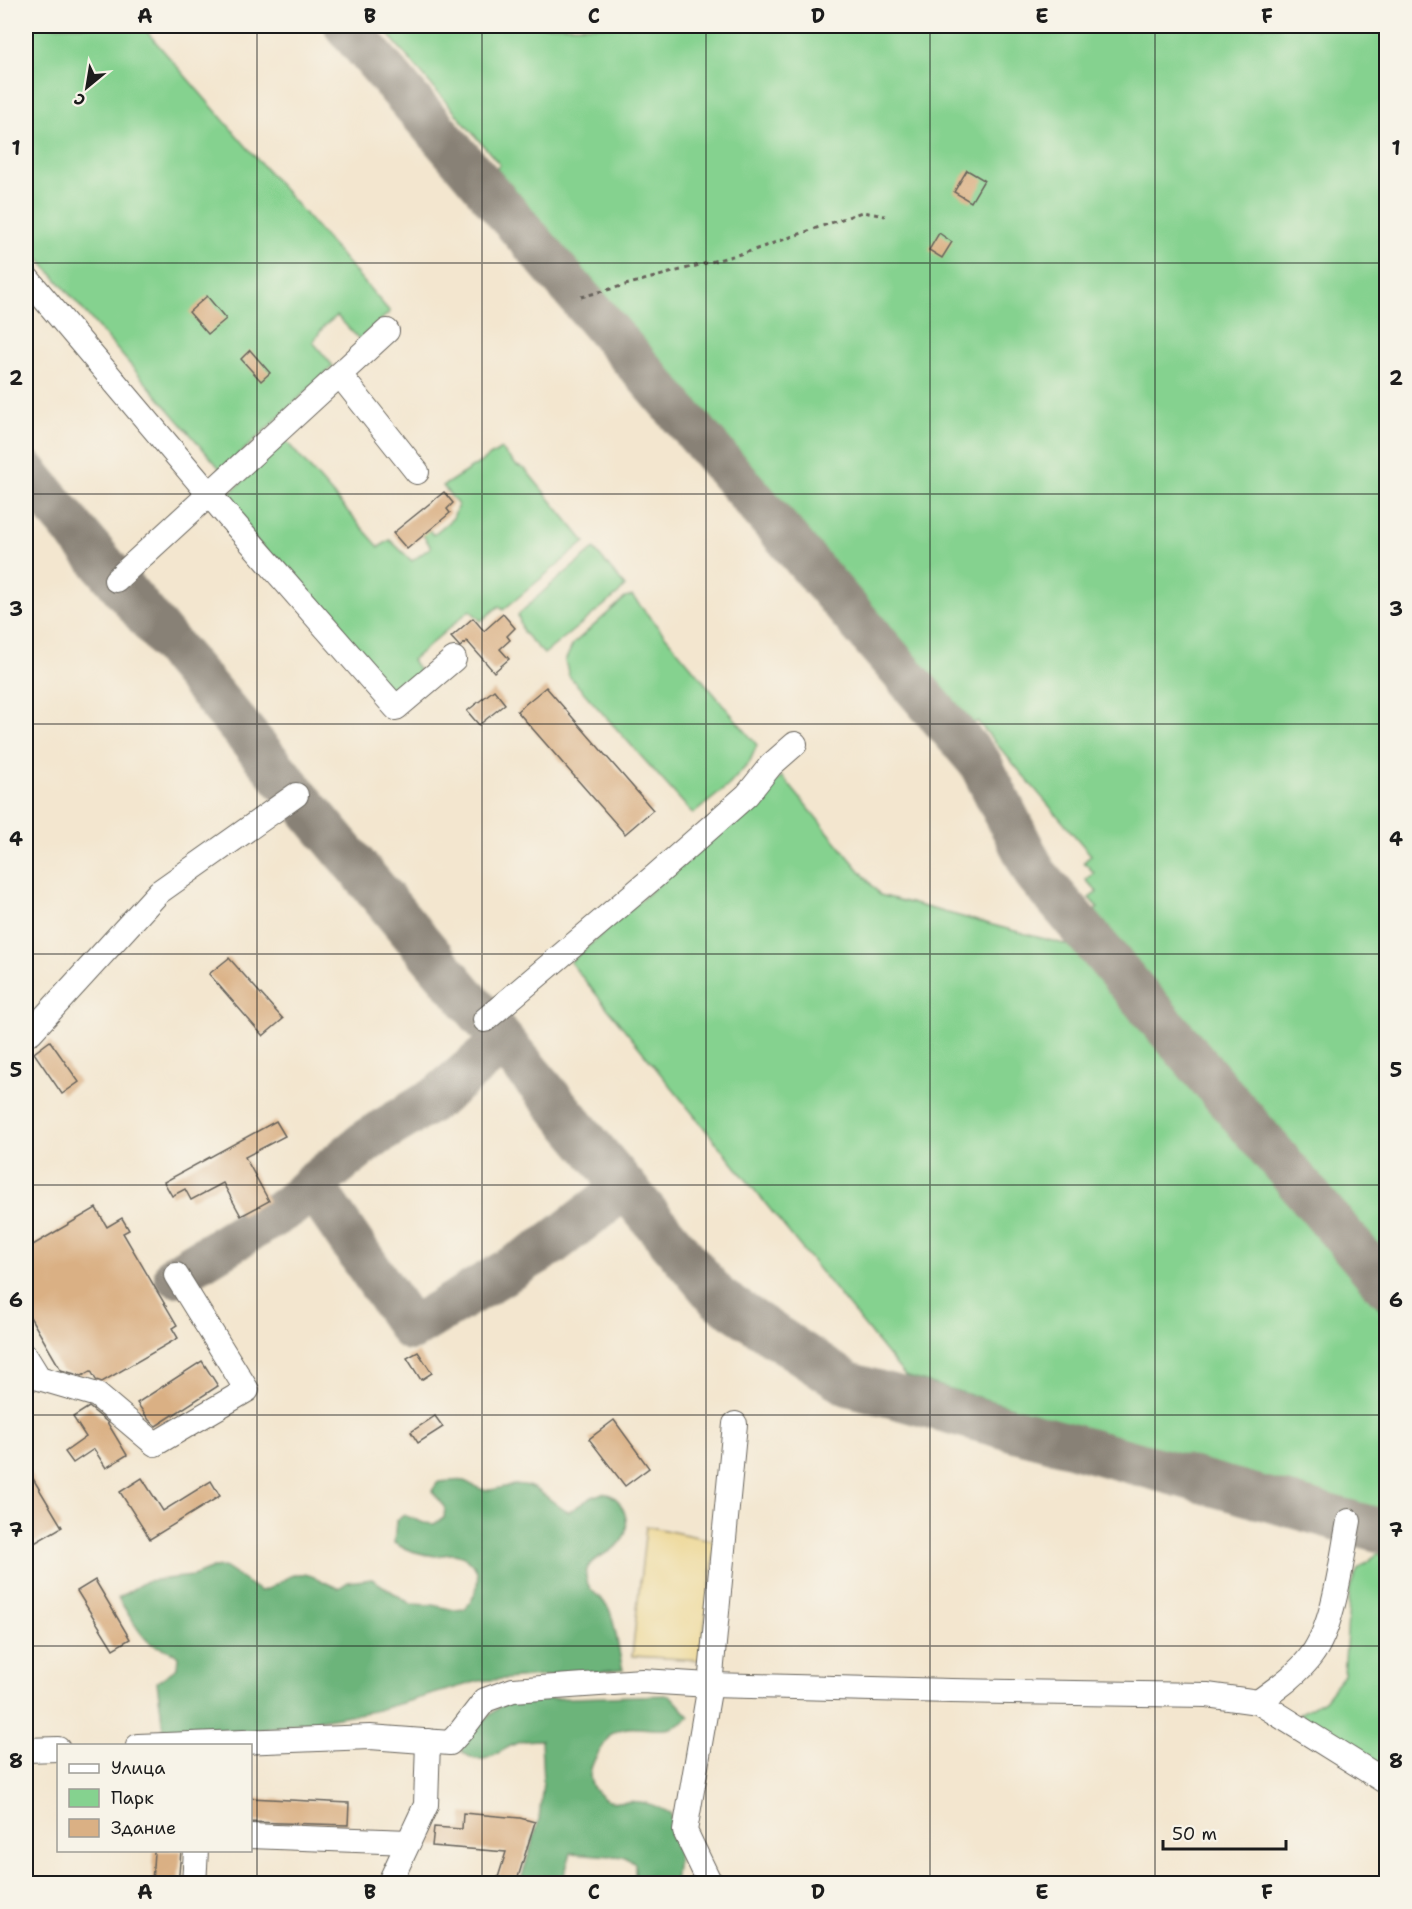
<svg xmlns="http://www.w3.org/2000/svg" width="1412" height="1909" font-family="'Shantell Sans',sans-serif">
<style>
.green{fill:#85d28f;stroke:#507756;stroke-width:1.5}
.forest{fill:#6cb47a;stroke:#44684b;stroke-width:1.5}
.sand{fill:#eeda9e;stroke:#857b5d;stroke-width:1.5}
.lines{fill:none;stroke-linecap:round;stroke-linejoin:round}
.taxiway{stroke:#888176;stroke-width:44}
.building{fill:#dab084}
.minor-casing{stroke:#67635b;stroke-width:26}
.path{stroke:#67635b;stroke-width:3;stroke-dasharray:4.5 4.5;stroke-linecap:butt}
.minor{stroke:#fff;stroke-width:24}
.grid{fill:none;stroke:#1c1c1c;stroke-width:1.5;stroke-opacity:0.55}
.neatline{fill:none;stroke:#1c1c1c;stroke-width:2}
.grid-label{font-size:20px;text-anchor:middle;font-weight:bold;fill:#1c1c1c}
</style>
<rect width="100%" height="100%" fill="#f7f3e8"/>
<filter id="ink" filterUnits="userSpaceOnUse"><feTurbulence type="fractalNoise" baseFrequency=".0167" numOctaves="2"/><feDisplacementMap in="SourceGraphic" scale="12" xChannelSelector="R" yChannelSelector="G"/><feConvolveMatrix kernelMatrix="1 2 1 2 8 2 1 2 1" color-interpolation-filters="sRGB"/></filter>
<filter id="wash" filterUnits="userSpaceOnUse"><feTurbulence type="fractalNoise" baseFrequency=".008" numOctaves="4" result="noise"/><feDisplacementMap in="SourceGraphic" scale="24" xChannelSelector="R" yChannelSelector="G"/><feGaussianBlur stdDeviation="1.35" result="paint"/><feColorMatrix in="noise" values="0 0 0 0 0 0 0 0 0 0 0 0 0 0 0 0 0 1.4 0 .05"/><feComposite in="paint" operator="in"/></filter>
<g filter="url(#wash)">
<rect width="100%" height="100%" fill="#f3e6cf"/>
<g class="green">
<polygon points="26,26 142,26 390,312 359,339 337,316 324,326 313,342 333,366 222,471 26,244"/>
<polygon points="381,26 1386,26 1386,1259 1091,914 1098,908 1089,898 1097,892 1086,880 1094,873 1084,862 1091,855 977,721 966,730 491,173 500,165"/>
<polygon points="286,441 379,547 390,540 412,561 431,547 413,520 420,517 433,535 453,518 458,505 443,486 501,449 517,466 525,469 585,542 503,610 499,606 481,621 470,610 412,660 422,675 395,696 221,501"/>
<polygon points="594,549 625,586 618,594 544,654 523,632 518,615 546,589"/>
<polygon points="632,596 757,745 749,763 728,786 693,814 569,676 565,661 573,644 625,598"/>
<polygon points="782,776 880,895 1071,946 1386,1316 1386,1515 905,1376 570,962"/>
<polygon points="1377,1554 1386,1555 1386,1774 1299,1714 1324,1700 1344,1675 1350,1588 1358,1569"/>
</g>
<g class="forest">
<path d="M450,1481C454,1481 460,1480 464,1481C472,1484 477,1489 486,1490C501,1490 515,1481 528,1486C544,1491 554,1505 568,1512C584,1505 602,1481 619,1502C628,1515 630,1532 619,1544C609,1555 588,1557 586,1574C585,1590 601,1596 608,1607C615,1619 619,1655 623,1670L479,1681L374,1711L254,1731L164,1734L157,1682L177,1668L178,1657C168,1646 159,1650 149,1642C138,1633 127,1611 118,1598L146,1581L193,1576L213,1568L224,1567L260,1591C276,1589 284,1575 298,1574C312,1572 326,1585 339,1588L348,1582L372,1579L411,1604L433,1605L454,1610L465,1609C480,1593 486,1563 458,1555C451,1552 442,1556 435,1556C421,1554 405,1550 394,1543L396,1521L404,1515L424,1523L434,1524L444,1518L445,1507L432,1491L438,1482Z"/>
<path d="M670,1695L690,1717C663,1742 639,1719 615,1732C610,1734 606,1741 603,1746C590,1764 582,1782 603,1798C613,1805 628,1800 640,1802C651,1803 660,1808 670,1813L679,1850L675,1883H635V1864L625,1857L571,1853L562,1881L559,1883H520L539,1820L543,1782L541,1740C533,1740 525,1740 517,1743C495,1752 485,1769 462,1752L464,1741L478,1725L508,1700Z"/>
</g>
<polygon class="sand" points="646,1526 716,1541 700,1660 632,1656"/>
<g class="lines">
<g class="taxiway">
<polyline points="346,26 980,763 1035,873 1386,1286"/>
<polyline points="26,472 718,1298 848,1384 1386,1532"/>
<polyline points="312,1185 411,1329 550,1245 625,1187"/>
<polyline points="176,1275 291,1205 312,1185 369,1139 438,1097 503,1042"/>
</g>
</g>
<g id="blocks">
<g class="building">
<polygon points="967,170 984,180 971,202 954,192"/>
<polygon points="939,233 952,242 942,258 929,250"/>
<polygon points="207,296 226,319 208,334 189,312"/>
<polygon points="250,350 270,373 261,381 241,359"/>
<polygon points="444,492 453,503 447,509 450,513 407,549 393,533"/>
<polygon points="503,614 515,628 507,636 510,640 500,649 509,659 494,672 467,641 460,647 451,637 473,618 484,631"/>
<polygon points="546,687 653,810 625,834 517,711"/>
<polygon points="494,690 505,704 479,725 467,711"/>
<polygon points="229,958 283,1019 263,1036 209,974"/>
<polygon points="50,1041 79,1082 62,1094 34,1053"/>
<polygon points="276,1121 285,1136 245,1157 269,1201 241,1216 223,1183 191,1200 185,1189 172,1196 164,1182"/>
<polygon points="96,1208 107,1227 122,1218 129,1230 123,1233 177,1325 172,1328 178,1338 102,1382 96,1380 91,1371 82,1376 61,1370 26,1310 26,1275 31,1271 26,1262 26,1249"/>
<polygon points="418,1352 432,1373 421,1380 407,1358"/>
<polygon points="202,1361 218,1386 156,1426 149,1420 137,1403"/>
<polygon points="89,1407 107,1422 127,1455 106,1468 94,1449 73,1463 65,1452 86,1437 73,1417"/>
<polygon points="435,1416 443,1427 418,1443 411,1432"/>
<polygon points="614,1420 649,1468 625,1486 589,1439"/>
<polygon points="26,1467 62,1527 26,1548"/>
<polygon points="142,1478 163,1511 211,1481 220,1496 150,1539 120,1492"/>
<polygon points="95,1580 130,1639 113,1649 77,1591"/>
<polygon points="250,1798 349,1803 348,1825 250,1822"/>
<polygon points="463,1813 520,1818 535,1822 516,1884 496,1884 506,1852 432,1846 434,1827 462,1829"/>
<polygon points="154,1851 181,1851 178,1884 152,1884"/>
</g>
</g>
</g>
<g filter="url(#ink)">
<use href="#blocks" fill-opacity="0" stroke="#67635b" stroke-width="1.5"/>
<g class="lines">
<defs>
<g id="minor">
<polyline points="26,277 225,513 396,708 454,659"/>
<polyline points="340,375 417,472"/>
<polyline points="116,580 387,331"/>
<polyline points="485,1020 655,876 747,795 771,765 795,744"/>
<polyline points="31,1032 159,892 296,795"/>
<polyline points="26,1357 39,1378 97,1395 155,1444 247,1390 176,1275"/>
<path d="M1258,1702C1276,1689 1298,1674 1311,1656C1335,1624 1341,1561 1349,1521"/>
<polyline points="138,1746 370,1737 450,1743 461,1731 485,1700 513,1690 642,1681 710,1685 951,1691 1207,1695 1258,1702 1386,1782"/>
<polyline points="26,1750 58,1749"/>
<polyline points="250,1836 409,1842"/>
<polyline points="194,1884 196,1850"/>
<polyline points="389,1884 426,1805 428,1741"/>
<polyline points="713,1884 709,1881 685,1831 710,1685 735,1424"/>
</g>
</defs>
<use href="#minor" class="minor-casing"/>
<polyline class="path" points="581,297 751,251 862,212 885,216"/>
<use href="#minor" class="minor"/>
</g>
</g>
<path class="grid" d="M257,26V1884M482,26V1884M706,26V1884M930,26V1884M1155,26V1884M26,263H1386M26,494H1386M26,724H1386M26,954H1386M26,1185H1386M26,1415H1386M26,1646H1386"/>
<rect width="1412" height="1909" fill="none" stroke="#f7f3e8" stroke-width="66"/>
<rect x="57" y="1744" width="195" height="108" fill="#f7f3e8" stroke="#9f9d96" stroke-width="1.5"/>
<rect x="69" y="1764" width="30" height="9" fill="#ffffff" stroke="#9f9d96" stroke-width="1.5"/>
<text x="111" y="1774" font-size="18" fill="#1c1c1c">Улица</text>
<rect x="69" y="1789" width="30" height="18" fill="#85d28f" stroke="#9f9d96" stroke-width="1.5"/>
<text x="111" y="1804" font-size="18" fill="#1c1c1c">Парк</text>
<rect x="69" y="1819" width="30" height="18" fill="#dab084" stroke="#9f9d96" stroke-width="1.5"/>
<text x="111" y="1834" font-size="18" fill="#1c1c1c">Здание</text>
<g transform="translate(87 87) rotate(210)" stroke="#f7f3e8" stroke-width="4.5" paint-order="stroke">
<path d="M0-4.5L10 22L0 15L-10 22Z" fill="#1c1c1c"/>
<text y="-9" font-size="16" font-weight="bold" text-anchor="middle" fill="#1c1c1c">С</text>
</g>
<path d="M1163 1840v9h123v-9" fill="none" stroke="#1c1c1c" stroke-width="3"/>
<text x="1172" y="1840" font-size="18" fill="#1c1c1c" stroke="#f7f3e8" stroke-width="4.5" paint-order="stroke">50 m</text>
<rect x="33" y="33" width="1346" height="1843" class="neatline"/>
<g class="grid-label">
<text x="145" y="23">A</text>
<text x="370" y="23">B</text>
<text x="594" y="23">C</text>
<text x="818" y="23">D</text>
<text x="1042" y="23">E</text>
<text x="1267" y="23">F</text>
<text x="16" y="155">1</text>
<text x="1396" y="155">1</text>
<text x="16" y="385">2</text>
<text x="1396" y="385">2</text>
<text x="16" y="616">3</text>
<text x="1396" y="616">3</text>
<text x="16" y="846">4</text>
<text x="1396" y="846">4</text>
<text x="16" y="1077">5</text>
<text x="1396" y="1077">5</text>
<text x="16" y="1307">6</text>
<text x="1396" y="1307">6</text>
<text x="16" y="1537">7</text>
<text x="1396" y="1537">7</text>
<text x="16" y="1768">8</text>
<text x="1396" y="1768">8</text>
<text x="145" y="1899">A</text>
<text x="370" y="1899">B</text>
<text x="594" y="1899">C</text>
<text x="818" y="1899">D</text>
<text x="1042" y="1899">E</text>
<text x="1267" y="1899">F</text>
</g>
</svg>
